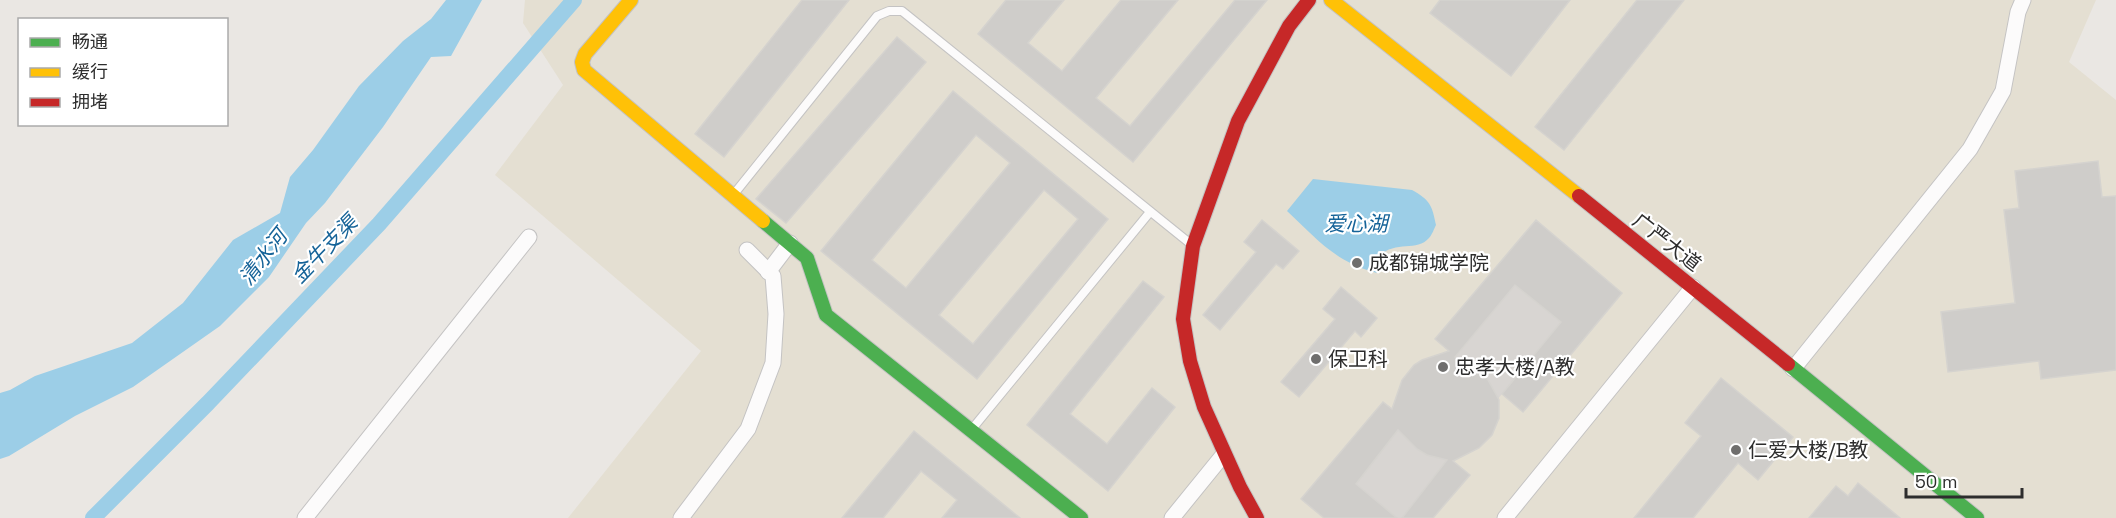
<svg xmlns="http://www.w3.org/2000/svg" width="2116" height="518" font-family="'Space Grotesk','Noto Sans SC',sans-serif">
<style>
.education{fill:#e4dfd2}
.plaza{fill:#d8d5d2}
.water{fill:#9ccee7}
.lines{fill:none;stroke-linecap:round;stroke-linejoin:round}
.canal{stroke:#9ccee7;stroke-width:16}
.building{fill:#cfcdca;stroke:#d5d3cf;stroke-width:1.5;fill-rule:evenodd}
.lane-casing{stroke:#c4c3c3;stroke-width:10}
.street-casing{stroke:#c4c3c3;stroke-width:17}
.fast-casing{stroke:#c4c3c3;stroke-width:16}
.slow-casing{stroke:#c4c3c3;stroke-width:16}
.jam-casing{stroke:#c4c3c3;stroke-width:16}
.lane{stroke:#fcfbfb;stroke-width:8}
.street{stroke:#fcfbfb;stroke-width:15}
.fast{stroke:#4caf50;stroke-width:14}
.slow{stroke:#ffc107;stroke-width:14}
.jam{stroke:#c62828;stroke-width:14}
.poi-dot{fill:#6f6e6d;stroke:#fff;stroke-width:2}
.labels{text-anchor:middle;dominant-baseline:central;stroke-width:4.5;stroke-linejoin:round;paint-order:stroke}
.street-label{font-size:20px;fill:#2d2d2d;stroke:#fff}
.poi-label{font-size:20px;fill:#2d2d2d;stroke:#fff;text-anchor:start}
.water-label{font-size:21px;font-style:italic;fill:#156398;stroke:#fff}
</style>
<rect width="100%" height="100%" fill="#eae7e3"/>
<polygon class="education" points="525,0 2096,0 2069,62 2116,100 2116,518 568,518 701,351 495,175 563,85 523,23"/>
<g class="plaza">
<polygon points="1515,285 1561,322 1497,400 1454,359"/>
<polygon points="1400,427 1450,457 1402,518 1397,518 1356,484"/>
</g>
<g class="water">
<polygon points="446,0 482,0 451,56 431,57 383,127 325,203 306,223 269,277 220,326 133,387 75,416 9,456 0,459 0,393 10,390 35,376 132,343 183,303 233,240 280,213 290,177 313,150 359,86 403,41 431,19"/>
<path d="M1313,179L1412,190C1430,200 1432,205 1436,225C1434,229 1432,235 1429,238C1417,252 1396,240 1379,256L1377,273C1335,262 1317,239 1287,211Z"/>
</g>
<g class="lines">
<polyline class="canal" points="93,518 208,403 379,224 574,0"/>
</g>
<g class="building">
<polygon points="802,0 849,0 724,157 695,134"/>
<polygon points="1006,0 1064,0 1028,43 1062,71 1121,0 1178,0 1096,98 1130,126 1235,0 1267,0 1133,162 978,34"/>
<polygon points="1440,0 1570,0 1511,76 1430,13"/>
<polygon points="1637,0 1684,0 1564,150 1535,127"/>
<polygon points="897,37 926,62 786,223 756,199"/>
<path d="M953,91L1108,219L977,379L821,251ZM976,135L1010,163L906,288L872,260ZM1044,190L1078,219L973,344L939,315Z"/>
<polygon points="2098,161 2102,197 2116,196 2116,370 2041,379 2039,361 1948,372 1941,312 2015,303 2004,210 2019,208 2015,171"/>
<polygon points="1262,220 1299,251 1283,269 1276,264 1220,330 1203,315 1256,252 1244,242"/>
<polygon points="1536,220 1622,293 1523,412 1502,394 1561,322 1515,285 1455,357 1479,369 1488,380 1499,400 1499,418 1492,435 1479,448 1453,461 1470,475 1433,518 1402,518 1447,460 1427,455 1417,449 1398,430 1356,484 1397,518 1324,518 1301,499 1383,402 1392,409 1402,380 1414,365 1422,360 1449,351 1435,339"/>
<polygon points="1143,281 1164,297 1070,414 1107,444 1152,388 1175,407 1108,491 1027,425"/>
<polygon points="1341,287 1377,318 1361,337 1355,331 1299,397 1281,382 1335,319 1323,309"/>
<polygon points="1721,378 1793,437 1758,480 1738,463 1693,518 1634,518 1701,436 1685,423"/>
<polygon points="914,431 1020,518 942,518 957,500 921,471 883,518 842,518"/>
<polygon points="1858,483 1900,518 1809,518 1836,486 1848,496"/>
</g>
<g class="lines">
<defs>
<g id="lane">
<polyline points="734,194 877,16 889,11 902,11 1192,245"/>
<polyline points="972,429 1150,212"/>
</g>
<g id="street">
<polyline points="768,272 790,243"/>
<polyline points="1793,369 1970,149 2003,91 2018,12 2023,0"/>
<polyline points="305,518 529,237"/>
<polyline points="681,518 748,429 773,363 776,314 773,276 747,250"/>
<polyline points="1172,518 1224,454"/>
<polyline points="1505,518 1693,287"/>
</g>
<g id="fast">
<polyline points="763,221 807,258 826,315 1081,518"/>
<polyline points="1788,364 1977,518"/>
</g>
<g id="slow">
<polyline points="631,0 585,54 582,62 584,70 763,221"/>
<polyline points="1331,0 1579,196"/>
</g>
<g id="jam">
<polyline points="1579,196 1788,364"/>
<polyline points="1257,518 1240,487 1204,407 1190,361 1183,319 1193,246 1238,121 1289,26 1309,0"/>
</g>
</defs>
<use href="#lane" class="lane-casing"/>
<use href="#street" class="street-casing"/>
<use href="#fast" class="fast-casing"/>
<use href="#slow" class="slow-casing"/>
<use href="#jam" class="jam-casing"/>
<use href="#lane" class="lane"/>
<use href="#street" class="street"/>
<use href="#fast" class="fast"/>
<use href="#slow" class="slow"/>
<use href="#jam" class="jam"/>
</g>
<g class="poi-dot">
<circle cx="1357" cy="263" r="6"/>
<circle cx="1316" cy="359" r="6"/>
<circle cx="1443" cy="367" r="6"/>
<circle cx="1736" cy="450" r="6"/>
</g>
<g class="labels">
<g class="street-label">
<text transform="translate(1667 242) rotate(38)">广严大道</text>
</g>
<g class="poi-label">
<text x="1369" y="263">成都锦城学院</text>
<text x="1328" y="359">保卫科</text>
<text x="1455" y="367">忠孝大楼/A教</text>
<text x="1748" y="450">仁爱大楼/B教</text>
</g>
<g class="water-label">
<text x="1356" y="223">爱心湖</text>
<text transform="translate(324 249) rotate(-46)">金牛支渠</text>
<text transform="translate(263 257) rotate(-52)">清水河</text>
</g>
</g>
<rect x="18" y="18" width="210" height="108" fill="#ffffff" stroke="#ababab" stroke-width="1.5"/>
<rect x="30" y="38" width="30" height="9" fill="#4caf50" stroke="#ababab" stroke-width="1.5"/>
<text x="72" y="48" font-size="18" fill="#2d2d2d">畅通</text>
<rect x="30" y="68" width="30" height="9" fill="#ffc107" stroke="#ababab" stroke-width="1.5"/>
<text x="72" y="78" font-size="18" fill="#2d2d2d">缓行</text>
<rect x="30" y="98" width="30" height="9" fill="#c62828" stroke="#ababab" stroke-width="1.5"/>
<text x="72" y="108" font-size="18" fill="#2d2d2d">拥堵</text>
<path d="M1906 488v9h116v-9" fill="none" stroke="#2d2d2d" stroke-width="3"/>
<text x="1915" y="488" font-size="18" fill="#2d2d2d" stroke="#ffffff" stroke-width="4.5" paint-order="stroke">50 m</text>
</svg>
